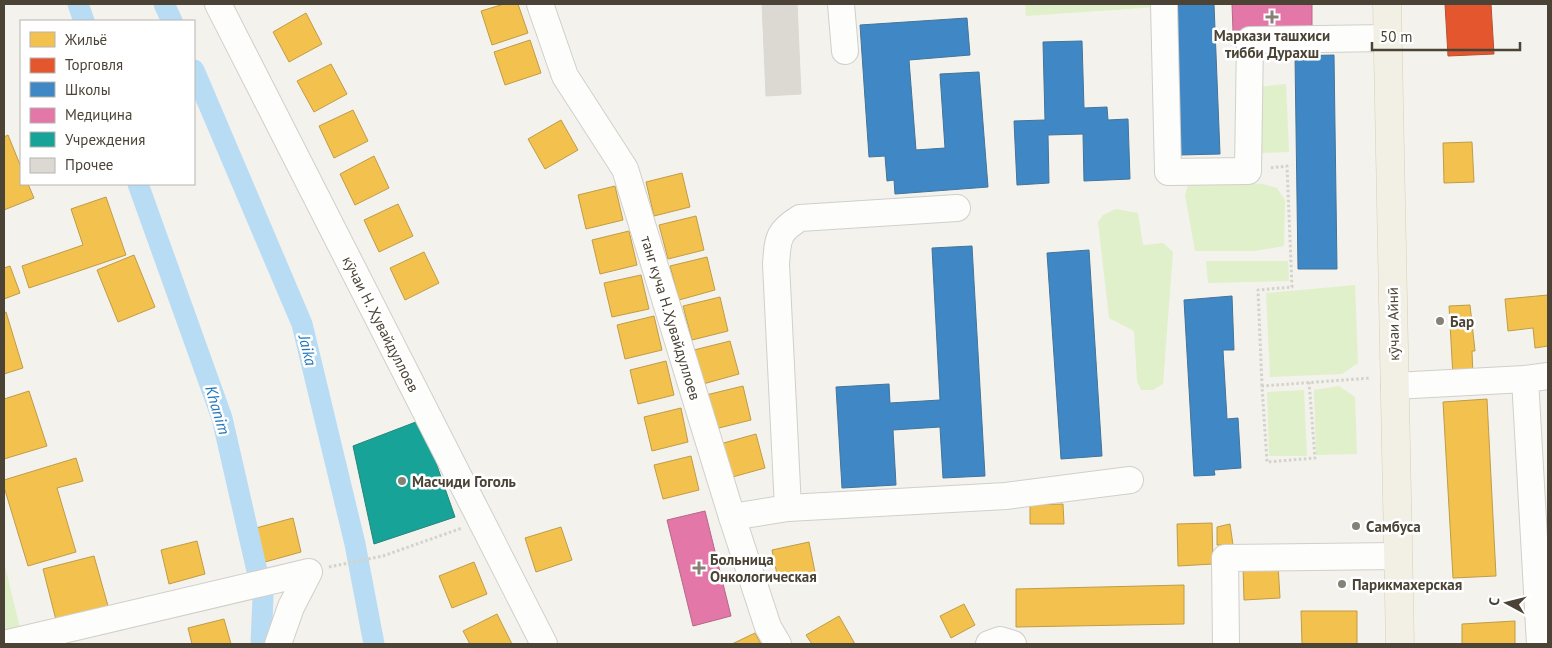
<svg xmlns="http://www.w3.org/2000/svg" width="1552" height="648" font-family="'PT Sans',sans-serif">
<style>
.green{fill:#e0f0ca}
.homes{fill:#f2c14e;stroke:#c09c47}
.shops{fill:#e4572e;stroke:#b65130}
.schools{fill:#3f88c5;stroke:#43749a}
.health{fill:#e377a8;stroke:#b56886}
.public{fill:#17a398;stroke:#27867b}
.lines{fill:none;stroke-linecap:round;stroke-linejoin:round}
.canal{stroke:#b9dcf5;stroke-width:21}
.building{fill:#dbd9d2;stroke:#dcd9d2}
.minor-casing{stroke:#d1cfca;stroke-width:28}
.major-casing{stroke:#d8cfb8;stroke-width:29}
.path{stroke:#d3d2cb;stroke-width:3;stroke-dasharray:2.5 2.5;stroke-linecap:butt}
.minor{stroke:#fdfdfc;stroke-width:26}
.major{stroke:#f2efe5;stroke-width:28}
.poi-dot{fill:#868176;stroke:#fff;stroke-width:2}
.labels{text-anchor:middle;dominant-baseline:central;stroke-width:5;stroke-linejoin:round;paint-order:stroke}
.poi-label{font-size:15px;font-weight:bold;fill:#4b4436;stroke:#fff;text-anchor:start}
.street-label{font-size:15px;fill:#4b4436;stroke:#fff}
.water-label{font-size:16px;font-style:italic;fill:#2177bb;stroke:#fff}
</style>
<rect width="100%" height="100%" fill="#f3f2ed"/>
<g class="green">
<polygon points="1025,4 1157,4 1157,7 1026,16"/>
<polygon points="1286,84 1289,152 1260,153 1256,87"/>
<polygon points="1190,178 1263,184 1277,188 1285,200 1284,246 1255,251 1195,251 1185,195"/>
<polygon points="1116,209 1138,213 1143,245 1163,243 1173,252 1163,384 1153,390 1141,390 1137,381 1134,331 1109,318 1098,222 1103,215"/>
<polygon points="1206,261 1288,261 1289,281 1208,283"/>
<polygon points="1355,285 1358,363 1342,374 1270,377 1266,293"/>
<polygon points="1339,386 1355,397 1357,454 1316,455 1314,390"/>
<polygon points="1304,390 1307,456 1269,456 1267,392"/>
<polygon points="4,562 20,628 4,632"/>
</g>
<g class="homes">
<polygon points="504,4 518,4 528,33 492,45 481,11"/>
<polygon points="306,13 322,44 289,62 273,32"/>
<polygon points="530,40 541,73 505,85 494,52"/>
<polygon points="331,64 347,94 314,112 297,81"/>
<polygon points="353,110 368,141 334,158 319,126"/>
<polygon points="561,120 578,150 545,169 528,139"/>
<polygon points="8,135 21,167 21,184 28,184 34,198 4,210 4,137"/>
<polygon points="1472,142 1474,182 1444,183 1443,143"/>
<polygon points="374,156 389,188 355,205 340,174"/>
<polygon points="682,173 690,207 654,216 646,182"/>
<polygon points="615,186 623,220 586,229 578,195"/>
<polygon points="106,197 126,255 29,288 22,266 83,245 71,209"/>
<polygon points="398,204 413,236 379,252 364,220"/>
<polygon points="696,216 704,250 668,259 659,225"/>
<polygon points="629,231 637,265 600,274 592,240"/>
<polygon points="424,252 439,283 405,300 390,268"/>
<polygon points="134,255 155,307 118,322 97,270"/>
<polygon points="707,257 715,290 679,300 670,266"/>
<polygon points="10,266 20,293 4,299 4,268"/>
<polygon points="641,275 649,309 612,317 604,283"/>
<polygon points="1548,295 1548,346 1535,348 1533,328 1508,331 1505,299"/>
<polygon points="720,297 728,331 692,340 683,306"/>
<polygon points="1470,305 1475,351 1472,351 1473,377 1453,377 1449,306"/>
<polygon points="6,312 23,368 4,374 4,313"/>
<polygon points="654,316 662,350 625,359 617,325"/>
<polygon points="730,341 739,374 703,384 694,350"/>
<polygon points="666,361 674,395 638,404 630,370"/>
<polygon points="743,386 751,420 715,429 706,395"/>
<polygon points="29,391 47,446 4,459 4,399"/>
<polygon points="1487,399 1496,576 1453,578 1443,402"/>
<polygon points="681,408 688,442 652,451 644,417"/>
<polygon points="756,434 765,468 729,478 720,444"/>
<polygon points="691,456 699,490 663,499 654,465"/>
<polygon points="76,458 83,481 57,488 76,552 28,566 4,487 4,480"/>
<polygon points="1063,504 1064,524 1030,524 1030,505"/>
<polygon points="293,518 301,552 265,562 256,528"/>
<polygon points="1212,523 1213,564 1178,566 1177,524"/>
<polygon points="1230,524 1233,545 1217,545 1217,527"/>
<polygon points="561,527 572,560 536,572 525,538"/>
<polygon points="197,541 205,574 169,584 161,550"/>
<polygon points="809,542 816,577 779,584 772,550"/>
<polygon points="94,556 108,606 56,620 43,569"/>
<polygon points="474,562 487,594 452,608 439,576"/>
<polygon points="1278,564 1280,598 1244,600 1243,566"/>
<polygon points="1184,585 1184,624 1016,627 1016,589"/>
<polygon points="964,604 975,625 951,638 940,616"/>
<polygon points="1301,611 1357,611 1357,644 1302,644"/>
<polygon points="497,614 512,644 470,644 463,631"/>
<polygon points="839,616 855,644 812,644 806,635"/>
<polygon points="224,619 231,644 192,644 188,628"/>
<polygon points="1515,621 1515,644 1462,644 1462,624"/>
<polygon points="755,633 761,644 732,644"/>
</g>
<polygon class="shops" points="1445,4 1491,4 1494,54 1448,56"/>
<g class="schools">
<polygon points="1174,4 1214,4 1220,154 1180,155"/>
<polygon points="967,18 970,55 909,60 916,150 945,148 940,74 979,72 988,187 895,194 894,180 887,181 885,156 869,157 860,25"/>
<polygon points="1082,41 1084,108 1107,107 1108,120 1128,119 1130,179 1084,181 1083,134 1048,135 1049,183 1017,185 1014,121 1045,120 1043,42"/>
<polygon points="1334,55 1337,269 1298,269 1295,56"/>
<polygon points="972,246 985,476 943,478 940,427 893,430 896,485 842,488 836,387 889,384 890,403 940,400 932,248"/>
<polygon points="1089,250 1102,456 1061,459 1047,253"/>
<polygon points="1232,296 1234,350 1223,350 1227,419 1238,418 1241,468 1214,470 1215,475 1194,476 1184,300"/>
</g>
<g class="health">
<polygon points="1232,4 1312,4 1312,30 1233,31"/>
<polygon points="705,511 731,616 693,626 667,520"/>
</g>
<polygon class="public" points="421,420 455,517 374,544 353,446"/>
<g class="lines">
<g class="canal">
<polyline points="78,4 84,21"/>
<polyline points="164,4 172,21"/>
<polyline points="194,70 302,324 355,544 374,644"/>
<polyline points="138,184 222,418 263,597 261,644"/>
</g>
</g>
<polygon class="building" points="762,4 797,4 801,94 766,96"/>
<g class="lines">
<defs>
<g id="minor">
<polyline points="218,4 544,644"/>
<polyline points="540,4 565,76 625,169 732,517 768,627 778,644"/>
<polyline points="841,4 845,51"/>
<polyline points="1164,4 1168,172 1248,171 1250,40 1387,38"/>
<polyline points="1525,379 1540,644"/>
<polyline points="1394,386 1525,379 1548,376"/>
<path d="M788,508L776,264C778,239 777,232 800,218L957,208"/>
<polyline points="732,517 788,508 1006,496 1130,480"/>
<polyline points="4,644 309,572 291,607 278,644"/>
<polyline points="989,644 1000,640 1013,644"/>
<polyline points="1226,644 1225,558 1397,556"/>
</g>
<polyline id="major" points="1387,4 1400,644"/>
</defs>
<use href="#minor" class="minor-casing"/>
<use href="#major" class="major-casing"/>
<g class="path">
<polyline points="1309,382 1315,458 1267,462 1262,386 1371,378"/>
<polyline points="1262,386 1258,290 1292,287 1287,166 1269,168"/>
<polyline points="329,567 383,556 462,528"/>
</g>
<use href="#minor" class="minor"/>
<use href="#major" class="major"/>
</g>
<g class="poi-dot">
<path d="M1269.5 9.5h5v5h5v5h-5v5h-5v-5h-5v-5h5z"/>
<circle cx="1440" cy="321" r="5"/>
<circle cx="402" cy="481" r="5"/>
<circle cx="1356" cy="526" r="5"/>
<path d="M696.5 560.5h5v5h5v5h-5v5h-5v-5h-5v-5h5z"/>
<circle cx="1342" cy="584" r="5"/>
</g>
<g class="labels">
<g class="poi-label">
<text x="1272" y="35" text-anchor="middle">Маркази ташхиси<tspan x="1272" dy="17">тибби Дурахш</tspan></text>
<text x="1450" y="321">Бар</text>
<text x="412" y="481">Масчиди Гоголь</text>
<text x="1366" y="526">Самбуса</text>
<text x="710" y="559">Больница<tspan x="710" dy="17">Онкологическая</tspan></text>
<text x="1352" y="584">Парикмахерская</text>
</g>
<g class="street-label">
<text transform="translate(671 318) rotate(73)">танг куча Н.Ҳувайдуллоев</text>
<text transform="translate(381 324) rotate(63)">кӯчаи Н. Ҳувайдуллоев</text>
<text transform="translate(1393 324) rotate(-91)">кӯчаи Айнӣ</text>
</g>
<g class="water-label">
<text transform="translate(308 350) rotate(76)">Jaika</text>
<text transform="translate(218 410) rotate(73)">Khanim</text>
</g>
</g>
<rect width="1552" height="648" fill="none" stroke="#4b4436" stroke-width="10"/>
<rect x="20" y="20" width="175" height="165" fill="#ffffff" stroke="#b7b4af"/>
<rect x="30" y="32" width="25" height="15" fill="#f2c14e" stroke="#b7b4af"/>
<text x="65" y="45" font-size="15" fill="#4b4436">Жильё</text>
<rect x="30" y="58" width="25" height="15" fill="#e4572e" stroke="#b7b4af"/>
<text x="65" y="70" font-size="15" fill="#4b4436">Торговля</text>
<rect x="30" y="82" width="25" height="15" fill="#3f88c5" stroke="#b7b4af"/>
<text x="65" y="95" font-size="15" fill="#4b4436">Школы</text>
<rect x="30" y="108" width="25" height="15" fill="#e377a8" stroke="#b7b4af"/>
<text x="65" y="120" font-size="15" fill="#4b4436">Медицина</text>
<rect x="30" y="132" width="25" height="15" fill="#17a398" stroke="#b7b4af"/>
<text x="65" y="145" font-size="15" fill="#4b4436">Учреждения</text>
<rect x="30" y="158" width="25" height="15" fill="#dbd9d2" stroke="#b7b4af"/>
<text x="65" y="170" font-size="15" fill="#4b4436">Прочее</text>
<g transform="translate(1507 603) rotate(277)" stroke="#ffffff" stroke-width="4" paint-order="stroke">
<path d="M0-4L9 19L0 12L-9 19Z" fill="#4b4436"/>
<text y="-8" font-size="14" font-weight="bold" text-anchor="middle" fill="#4b4436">С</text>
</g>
<path d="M1372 42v8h148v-8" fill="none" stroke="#4b4436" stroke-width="2.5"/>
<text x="1380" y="42" font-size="15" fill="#4b4436" stroke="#ffffff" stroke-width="4" paint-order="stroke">50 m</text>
</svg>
